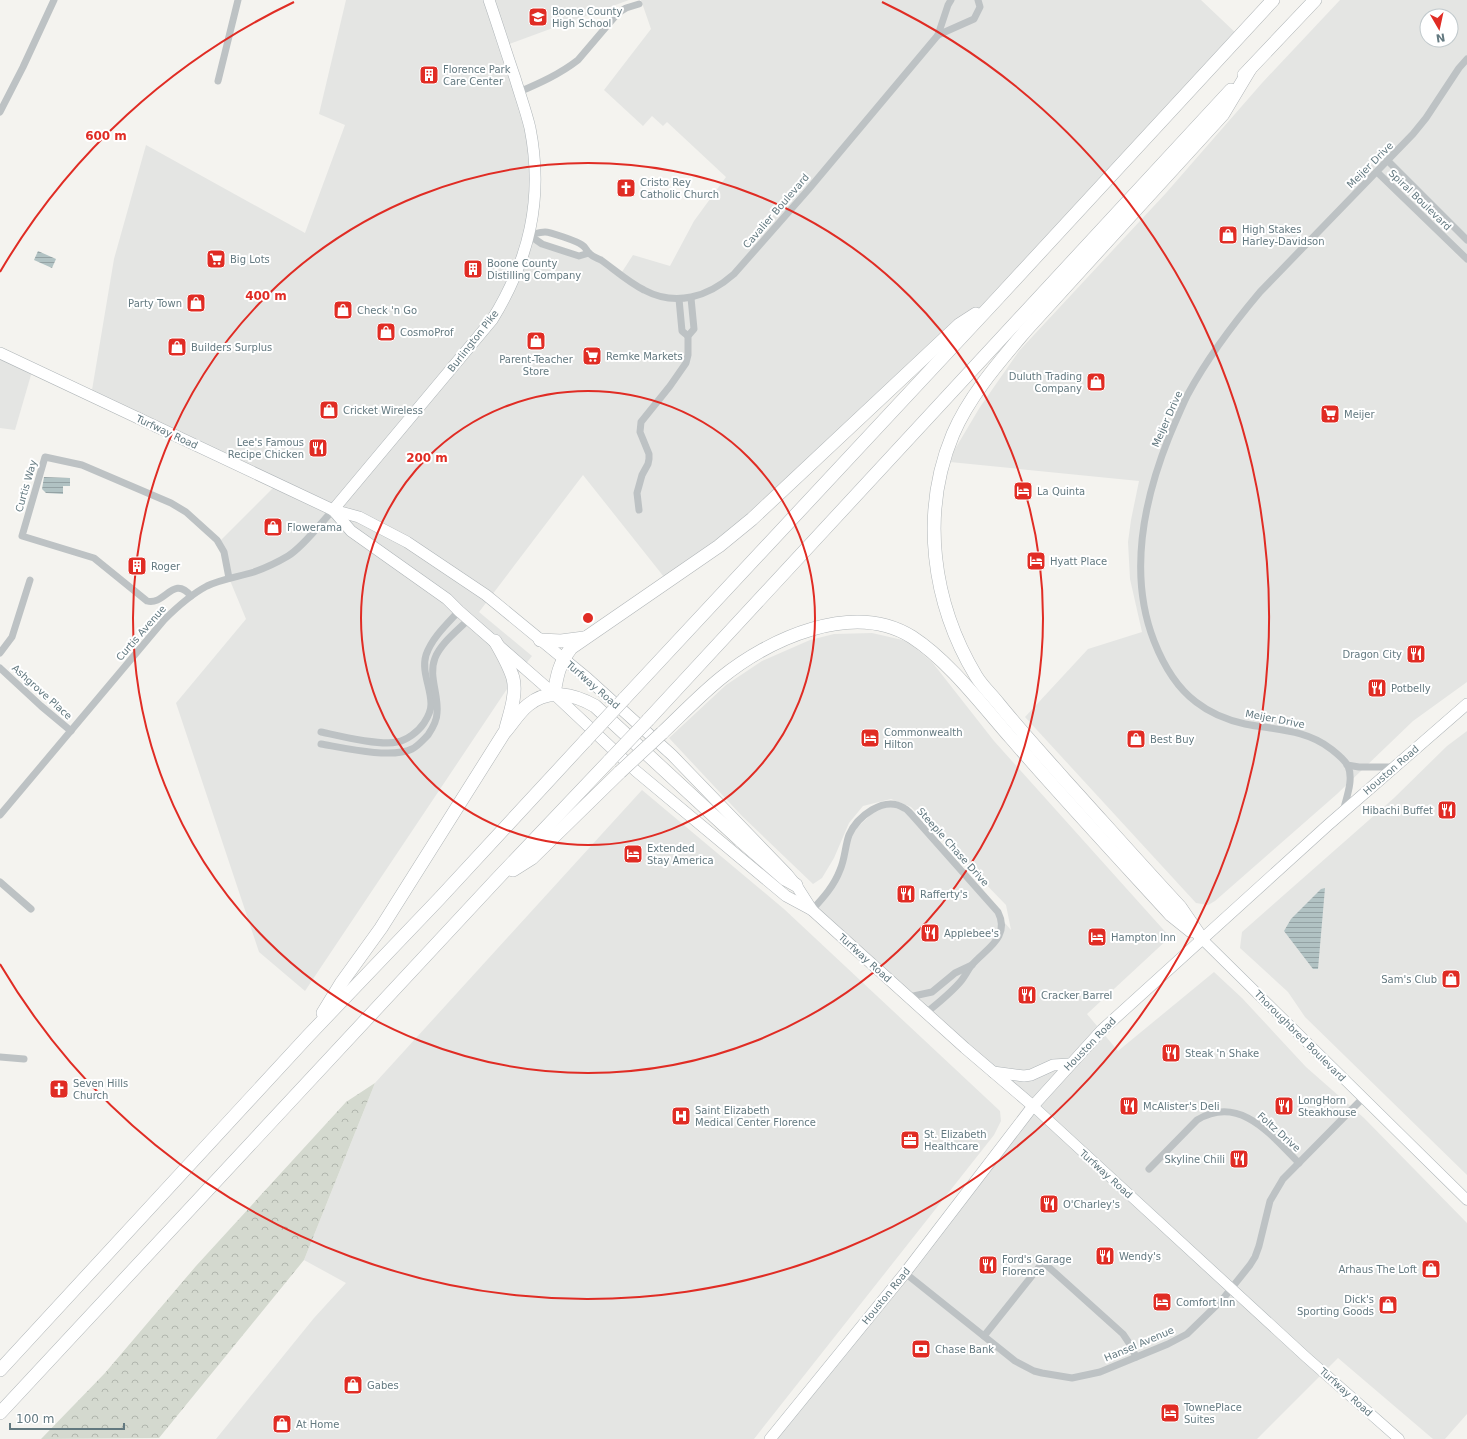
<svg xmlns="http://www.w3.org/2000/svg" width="1467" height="1439" font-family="'DejaVu Sans',sans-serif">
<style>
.built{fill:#e4e5e3;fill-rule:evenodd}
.forest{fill:url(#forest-crowns)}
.water{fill:url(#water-rules)}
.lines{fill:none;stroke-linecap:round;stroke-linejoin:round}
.secondary-casing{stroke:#afb6b9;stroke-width:11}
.primary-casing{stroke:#aeb4b7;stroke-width:12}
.motorway-casing{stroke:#b0b5b7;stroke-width:14}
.minor{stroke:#bdc2c4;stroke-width:7}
.secondary{stroke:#fff;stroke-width:10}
.primary{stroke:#fff;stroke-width:11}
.motorway{stroke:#fff;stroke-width:13}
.motorway-bridge-casing{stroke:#b0b5b7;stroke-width:14;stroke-linecap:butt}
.motorway-bridge{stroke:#fff;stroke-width:13}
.ring{fill:none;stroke:#e02c24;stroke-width:2}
.labels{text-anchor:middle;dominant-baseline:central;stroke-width:4;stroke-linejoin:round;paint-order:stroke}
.poi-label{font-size:10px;fill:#637980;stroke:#fff;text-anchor:start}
.street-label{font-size:10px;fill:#637980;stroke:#fff}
.centre{fill:#e02c24;stroke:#fff;stroke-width:2}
.ring-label{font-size:12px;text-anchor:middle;font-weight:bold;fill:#e02c24;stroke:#fff;stroke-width:4;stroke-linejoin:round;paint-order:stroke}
</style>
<defs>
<pattern id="forest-crowns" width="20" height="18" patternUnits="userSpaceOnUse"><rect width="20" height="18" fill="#d4d9cf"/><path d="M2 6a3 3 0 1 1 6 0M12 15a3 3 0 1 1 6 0" fill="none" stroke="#b0b5ad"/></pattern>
<pattern id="water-rules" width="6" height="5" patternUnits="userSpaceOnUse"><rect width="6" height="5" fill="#b1c2c3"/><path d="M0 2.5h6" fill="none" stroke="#94a2a4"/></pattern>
</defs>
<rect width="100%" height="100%" fill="#f4f3ef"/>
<g class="built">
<polygon points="346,0 629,0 504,46 533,144 529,235 579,256 589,253 620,275 633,255 670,266 694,221 726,177 667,122 663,126 652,116 643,126 604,90 651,29 641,0 1201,0 1239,36 996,300 752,519 668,582 583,475 479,612 532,656 513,680 305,991 259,952 176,703 246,619 229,578 218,543 277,484 91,396 114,259 146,145 305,233 345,125 319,114"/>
<path d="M1340,0H1467V682L1413,721L1337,794L1215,901L1208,905L1196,903L1025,717L1088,649L1142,632L1130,579L1128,542L1131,520L1139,481L950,462L955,449L980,407L1019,351L1166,193L1262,83ZM1427,16H1451V40H1427Z"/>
<polygon points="0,353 33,368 15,430 0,428"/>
<polygon points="872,633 907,641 932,662 994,741 1170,937 1087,1014 1118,1051 1214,972 1242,998 1306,1067 1364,1118 1467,1223 1467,1414 1445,1439 1433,1439 1338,1358 1257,1439 770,1439 1032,1106 812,910 834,883 850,834 879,807 904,807 1011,930 1006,905 911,807 891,799 863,806 849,823 834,858 822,878 813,884 742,816 669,738 726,685 762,661 810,640 834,634"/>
<polygon points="1467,731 1467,1175 1305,1017 1288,992 1240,948 1242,932 1394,798 1447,746"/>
<polygon points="642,790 784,909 1000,1111 1001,1121 994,1135 754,1439 216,1439 314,1318 346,1283 304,1260 375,1083"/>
</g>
<polygon class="forest" points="375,1083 304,1260 159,1438 41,1439 105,1373 196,1266 346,1102"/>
<g class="water">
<polygon points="38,251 56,259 52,268 34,260"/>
<polygon points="44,477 70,478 70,486 63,486 63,494 46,493 42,489"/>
<polygon points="1325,888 1318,969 1313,969 1284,931 1291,919 1321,889"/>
</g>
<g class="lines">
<defs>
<g id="secondary">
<polyline points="1202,939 1467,1200"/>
<polyline points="1033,1106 1306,1357 1399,1439"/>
</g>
<g id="primary">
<polyline points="0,353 333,510 359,517 407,542 486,595 587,678 672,755 787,874 796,885 812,910"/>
<polyline points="333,510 351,531 447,599 459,611 554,694 636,771 786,896 812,910 965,1048 1033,1106"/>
<path d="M333,510L492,320C529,260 544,199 530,128C526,111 520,95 515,78C506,52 498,26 489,0"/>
<polyline points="993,1072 1024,1076 1031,1075 1053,1065 1070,1064"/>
<polyline points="770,1439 905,1273 1033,1106 1102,1030 1328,825 1467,704"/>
</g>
<g id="motorway">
<polyline points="1244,75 1315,0"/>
<polyline points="540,640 561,641 584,638"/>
<path d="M495,641C502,653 509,665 513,678C517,694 510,713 506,728"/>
<path d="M554,694C557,675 559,664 571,648L719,546L752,519L944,339L959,325L976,314"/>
<polyline points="624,699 996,300 1273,0"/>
<polyline points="648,720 1231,90"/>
<path d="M662,733C681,715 700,695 721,678C769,639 853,600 912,637C949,661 982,705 1011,738C1063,798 1117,856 1171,915L1191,931"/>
<polyline points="513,870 532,858 620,772"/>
<path d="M1202,939L1180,907C1141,865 1103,822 1064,779C1042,754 1019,729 998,703C991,694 982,686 976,676C932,603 920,513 953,434C969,396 1000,361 1027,329L1223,114L1250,69"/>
<path d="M323,1013L342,982L381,928L504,733C512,724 519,712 528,705C548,688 574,694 595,706L740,840L785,879L796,885"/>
<polyline points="0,1370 309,1035 439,899 586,740"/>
<polyline points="0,1413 497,879 610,760"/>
</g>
</defs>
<use href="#secondary" class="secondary-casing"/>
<use href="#primary" class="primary-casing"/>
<use href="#motorway" class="motorway-casing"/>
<g class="minor">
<polyline points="938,35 974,19 980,7 978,0"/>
<polyline points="218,81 238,0"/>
<path d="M519,92C540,83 560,74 578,60L618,13L626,8L639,4"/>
<polyline points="0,112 23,67 54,0"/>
<polyline points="1388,161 1467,240"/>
<polyline points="1377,172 1467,259"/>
<path d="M529,235C534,234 540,232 545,232C550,232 577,241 582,245C586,247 587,252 590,254C593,257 597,258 601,260C615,270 628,282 644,290C676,307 708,297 734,274L808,190L938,35L948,5L951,0"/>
<polyline points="529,235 542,244 579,256 589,253"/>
<polyline points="679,299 682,331 688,336"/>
<polyline points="639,510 637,493 642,475 648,464 649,459 649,454 640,432 641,422 670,386 686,363 688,355 688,336 694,329 691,298"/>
<path d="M191,596C173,574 165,606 147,601L94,558L22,536L45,457L82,465L171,503L186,512L217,540L224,552L229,578"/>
<polyline points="0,653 12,637 30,580"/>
<polyline points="0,668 41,706 71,731"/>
<path d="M321,732C340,736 380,746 397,742C407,740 418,732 424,723C428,717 431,711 431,704C431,688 421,671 426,655C432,638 446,625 459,611"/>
<path d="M321,744C344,748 391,759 412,749C418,746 423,740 428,735C432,729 437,720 437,713C439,694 428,676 435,658C441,643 457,631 469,619"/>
<polyline points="1347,765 1359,767 1394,767"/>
<path d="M1343,812C1346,798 1354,780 1348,766C1345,760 1336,753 1331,749C1306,729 1275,730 1245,724C1227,720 1210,713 1196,702C1176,687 1163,664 1154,641C1128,574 1143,502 1169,437C1175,423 1181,408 1188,394C1208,357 1233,324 1260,292L1413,134L1426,118L1459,68L1467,59"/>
<path d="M0,815L164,620C177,607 190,595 207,586C222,579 238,577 254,572C265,568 278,562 288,556C303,547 320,524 333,510"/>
<polyline points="0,882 31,909"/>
<path d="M812,910C823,898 834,886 840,870C845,859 845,846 849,835C857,817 884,795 904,808C907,809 909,812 911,814L998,912C1011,938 985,949 971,966C968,970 965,976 961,981C951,993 938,1003 926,1013"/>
<polyline points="909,997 932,992 955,973 972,965"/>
<polyline points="0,1057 24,1059"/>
<path d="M1149,1169L1197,1120C1240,1094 1271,1135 1299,1163"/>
<polyline points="905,1273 1015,1361 1034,1371 1042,1373 1072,1378 1100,1372 1168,1344 1187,1334 1222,1300 1250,1265 1255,1257 1259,1246 1270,1201 1283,1179 1363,1098"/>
<polyline points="984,1336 1043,1262 1123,1334 1131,1346 1136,1357"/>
</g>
<use href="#secondary" class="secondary"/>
<use href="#primary" class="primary"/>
<use href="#motorway" class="motorway"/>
<defs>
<g id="motorway-bridge">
<polyline points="586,740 624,699"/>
<polyline points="610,760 648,720"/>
<polyline points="620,772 662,733"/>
</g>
</defs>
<use href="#motorway-bridge" class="motorway-bridge-casing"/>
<use href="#motorway-bridge" class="motorway-bridge"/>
</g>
<g class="ring">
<circle cx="588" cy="618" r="227"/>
<circle cx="588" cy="618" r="455"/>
<path d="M0 272A682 682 0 0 1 294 2M882 2A682 682 0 1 1 0 964"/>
</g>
<defs>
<symbol id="school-square" viewBox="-11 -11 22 22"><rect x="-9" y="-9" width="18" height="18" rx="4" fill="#e02c24" stroke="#fff"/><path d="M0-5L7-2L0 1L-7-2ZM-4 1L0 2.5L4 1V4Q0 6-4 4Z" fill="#fff"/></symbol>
<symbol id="building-square" viewBox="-11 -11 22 22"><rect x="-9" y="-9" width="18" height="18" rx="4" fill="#e02c24" stroke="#fff"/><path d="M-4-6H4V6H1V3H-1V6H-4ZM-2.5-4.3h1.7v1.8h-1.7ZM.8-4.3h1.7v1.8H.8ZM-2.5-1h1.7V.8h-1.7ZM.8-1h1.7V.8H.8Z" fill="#fff"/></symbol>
<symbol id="church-square" viewBox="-11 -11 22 22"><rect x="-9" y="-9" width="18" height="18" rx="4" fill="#e02c24" stroke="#fff"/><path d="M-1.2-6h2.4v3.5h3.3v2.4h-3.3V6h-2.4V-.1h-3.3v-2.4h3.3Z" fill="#fff"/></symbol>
<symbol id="shop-square" viewBox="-11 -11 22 22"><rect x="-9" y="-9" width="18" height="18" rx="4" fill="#e02c24" stroke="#fff"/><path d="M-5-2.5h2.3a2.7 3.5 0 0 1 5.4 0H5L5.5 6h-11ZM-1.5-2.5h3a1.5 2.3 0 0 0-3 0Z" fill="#fff"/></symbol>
<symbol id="supermarket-square" viewBox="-11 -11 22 22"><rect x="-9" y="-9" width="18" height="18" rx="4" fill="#e02c24" stroke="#fff"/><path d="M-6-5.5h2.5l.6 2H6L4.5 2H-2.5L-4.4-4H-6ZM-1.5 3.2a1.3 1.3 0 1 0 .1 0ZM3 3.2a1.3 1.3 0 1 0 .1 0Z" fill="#fff"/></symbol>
<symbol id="restaurant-square" viewBox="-11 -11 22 22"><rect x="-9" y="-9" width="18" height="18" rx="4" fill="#e02c24" stroke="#fff"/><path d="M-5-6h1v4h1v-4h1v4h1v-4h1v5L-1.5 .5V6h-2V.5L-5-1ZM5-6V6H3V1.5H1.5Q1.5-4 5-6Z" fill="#fff"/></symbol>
<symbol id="hotel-square" viewBox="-11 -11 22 22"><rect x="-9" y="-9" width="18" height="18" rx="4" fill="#e02c24" stroke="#fff"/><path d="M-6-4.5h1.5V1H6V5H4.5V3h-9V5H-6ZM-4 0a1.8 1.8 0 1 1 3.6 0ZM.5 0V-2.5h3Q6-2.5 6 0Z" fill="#fff"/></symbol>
<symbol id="hospital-square" viewBox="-11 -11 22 22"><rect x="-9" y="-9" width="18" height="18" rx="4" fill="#e02c24" stroke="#fff"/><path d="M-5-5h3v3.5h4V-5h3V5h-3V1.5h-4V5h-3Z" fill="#fff"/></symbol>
<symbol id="office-square" viewBox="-11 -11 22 22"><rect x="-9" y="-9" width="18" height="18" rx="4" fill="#e02c24" stroke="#fff"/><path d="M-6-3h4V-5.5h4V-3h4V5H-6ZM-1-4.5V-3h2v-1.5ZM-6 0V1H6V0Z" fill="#fff"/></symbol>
<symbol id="bank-square" viewBox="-11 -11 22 22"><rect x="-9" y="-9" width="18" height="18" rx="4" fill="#e02c24" stroke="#fff"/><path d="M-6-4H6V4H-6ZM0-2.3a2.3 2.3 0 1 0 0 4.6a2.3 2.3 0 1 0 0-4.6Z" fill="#fff"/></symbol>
</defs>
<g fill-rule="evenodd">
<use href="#school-square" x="527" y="6" width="22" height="22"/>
<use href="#building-square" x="418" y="64" width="22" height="22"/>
<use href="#church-square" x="615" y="177" width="22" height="22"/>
<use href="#shop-square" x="1217" y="224" width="22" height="22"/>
<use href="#supermarket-square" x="205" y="248" width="22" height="22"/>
<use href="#building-square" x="462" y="258" width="22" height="22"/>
<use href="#shop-square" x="185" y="292" width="22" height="22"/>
<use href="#shop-square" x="332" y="299" width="22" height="22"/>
<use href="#shop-square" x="375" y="321" width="22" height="22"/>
<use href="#shop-square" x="525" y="330" width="22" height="22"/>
<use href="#shop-square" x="166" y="336" width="22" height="22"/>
<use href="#supermarket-square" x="581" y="345" width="22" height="22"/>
<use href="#shop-square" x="1085" y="371" width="22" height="22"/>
<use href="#shop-square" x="318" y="399" width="22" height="22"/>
<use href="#supermarket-square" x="1319" y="403" width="22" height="22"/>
<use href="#restaurant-square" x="307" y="437" width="22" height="22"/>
<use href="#hotel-square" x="1012" y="480" width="22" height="22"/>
<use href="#shop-square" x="262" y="516" width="22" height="22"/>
<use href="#hotel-square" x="1025" y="550" width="22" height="22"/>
<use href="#building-square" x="126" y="555" width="22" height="22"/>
<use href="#restaurant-square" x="1405" y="643" width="22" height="22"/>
<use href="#restaurant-square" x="1366" y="677" width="22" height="22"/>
<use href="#hotel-square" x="859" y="727" width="22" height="22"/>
<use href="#shop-square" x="1125" y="728" width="22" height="22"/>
<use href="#restaurant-square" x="1436" y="799" width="22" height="22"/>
<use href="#hotel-square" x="622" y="843" width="22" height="22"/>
<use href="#restaurant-square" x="895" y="883" width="22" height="22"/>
<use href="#restaurant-square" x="919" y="922" width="22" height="22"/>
<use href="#hotel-square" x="1086" y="926" width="22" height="22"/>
<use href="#shop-square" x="1440" y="968" width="22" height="22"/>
<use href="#restaurant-square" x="1016" y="984" width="22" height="22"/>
<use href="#restaurant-square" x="1160" y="1042" width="22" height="22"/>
<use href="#church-square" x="48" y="1078" width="22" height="22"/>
<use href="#restaurant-square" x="1118" y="1095" width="22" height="22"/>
<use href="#restaurant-square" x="1273" y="1095" width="22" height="22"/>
<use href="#hospital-square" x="670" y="1105" width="22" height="22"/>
<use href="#office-square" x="899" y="1129" width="22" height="22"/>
<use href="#restaurant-square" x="1228" y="1148" width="22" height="22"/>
<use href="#restaurant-square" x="1038" y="1193" width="22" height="22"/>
<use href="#restaurant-square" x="1094" y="1245" width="22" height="22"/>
<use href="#restaurant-square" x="977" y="1254" width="22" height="22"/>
<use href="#shop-square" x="1420" y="1258" width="22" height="22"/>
<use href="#hotel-square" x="1151" y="1291" width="22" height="22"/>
<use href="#shop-square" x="1377" y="1294" width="22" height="22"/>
<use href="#bank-square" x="910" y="1338" width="22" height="22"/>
<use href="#shop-square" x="342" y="1374" width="22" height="22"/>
<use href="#hotel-square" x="1159" y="1402" width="22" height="22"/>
<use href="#shop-square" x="271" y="1413" width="22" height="22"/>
</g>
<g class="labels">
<g class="poi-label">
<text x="552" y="11">Boone County<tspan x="552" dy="12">High School</tspan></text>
<text x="443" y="69">Florence Park<tspan x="443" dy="12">Care Center</tspan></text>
<text x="640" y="182">Cristo Rey<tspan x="640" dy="12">Catholic Church</tspan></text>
<text x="1242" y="229">High Stakes<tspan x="1242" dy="12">Harley-Davidson</tspan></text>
<text x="230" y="259">Big Lots</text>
<text x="487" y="263">Boone County<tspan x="487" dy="12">Distilling Company</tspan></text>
<text x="182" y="303" text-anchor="end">Party Town</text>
<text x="357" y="310">Check 'n Go</text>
<text x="400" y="332">CosmoProf</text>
<text x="191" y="347">Builders Surplus</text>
<text x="606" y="356">Remke Markets</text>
<text x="536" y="359" text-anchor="middle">Parent-Teacher<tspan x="536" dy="12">Store</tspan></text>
<text x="1082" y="376" text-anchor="end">Duluth Trading<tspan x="1082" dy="12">Company</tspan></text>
<text x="343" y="410">Cricket Wireless</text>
<text x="1344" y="414">Meijer</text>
<text x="304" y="442" text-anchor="end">Lee's Famous<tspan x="304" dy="12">Recipe Chicken</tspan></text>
<text x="1037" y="491">La Quinta</text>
<text x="287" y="527">Flowerama</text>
<text x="1050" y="561">Hyatt Place</text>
<text x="151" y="566">Roger</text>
<text x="1402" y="654" text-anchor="end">Dragon City</text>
<text x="1391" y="688">Potbelly</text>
<text x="884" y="732">Commonwealth<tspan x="884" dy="12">Hilton</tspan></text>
<text x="1150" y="739">Best Buy</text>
<text x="1433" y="810" text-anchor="end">Hibachi Buffet</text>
<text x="647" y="848">Extended<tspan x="647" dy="12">Stay America</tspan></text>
<text x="920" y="894">Rafferty's</text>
<text x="944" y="933">Applebee's</text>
<text x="1111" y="937">Hampton Inn</text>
<text x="1437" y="979" text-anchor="end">Sam's Club</text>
<text x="1041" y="995">Cracker Barrel</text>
<text x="1185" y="1053">Steak 'n Shake</text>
<text x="73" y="1083">Seven Hills<tspan x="73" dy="12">Church</tspan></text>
<text x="1298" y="1100">LongHorn<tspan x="1298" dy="12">Steakhouse</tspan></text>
<text x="1143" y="1106">McAlister's Deli</text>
<text x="695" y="1110">Saint Elizabeth<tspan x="695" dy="12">Medical Center Florence</tspan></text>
<text x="924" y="1134">St. Elizabeth<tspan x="924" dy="12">Healthcare</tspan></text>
<text x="1225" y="1159" text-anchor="end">Skyline Chili</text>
<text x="1063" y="1204">O'Charley's</text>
<text x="1119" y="1256">Wendy's</text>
<text x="1002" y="1259">Ford's Garage<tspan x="1002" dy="12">Florence</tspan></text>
<text x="1417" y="1269" text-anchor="end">Arhaus The Loft</text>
<text x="1374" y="1299" text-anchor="end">Dick's<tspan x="1374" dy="12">Sporting Goods</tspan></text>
<text x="1176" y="1302">Comfort Inn</text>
<text x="935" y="1349">Chase Bank</text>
<text x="367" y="1385">Gabes</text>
<text x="1184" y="1407">TownePlace<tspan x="1184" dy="12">Suites</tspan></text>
<text x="296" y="1424">At Home</text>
</g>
<g class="street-label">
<text transform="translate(1370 165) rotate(-45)">Meijer Drive</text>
<text transform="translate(1420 200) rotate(44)">Spiral Boulevard</text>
<text transform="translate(776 211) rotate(-49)">Cavalier Boulevard</text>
<text transform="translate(473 341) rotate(-52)">Burlington Pike</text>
<text transform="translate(1167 419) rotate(-66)">Meijer Drive</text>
<text transform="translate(167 432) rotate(25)">Turfway Road</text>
<text transform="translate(26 486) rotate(-74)">Curtis Way</text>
<text transform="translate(141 633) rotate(-49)">Curtis Avenue</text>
<text transform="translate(593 685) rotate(41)">Turfway Road</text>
<text transform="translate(42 692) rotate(42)">Ashgrove Place</text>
<text transform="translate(1275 719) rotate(11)">Meijer Drive</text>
<text transform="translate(1391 770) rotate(-41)">Houston Road</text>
<text transform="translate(953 847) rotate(48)">Steeple Chase Drive</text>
<text transform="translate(865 958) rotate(42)">Turfway Road</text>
<text transform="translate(1300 1036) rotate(45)">Thoroughbred Boulevard</text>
<text transform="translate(1090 1044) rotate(-46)">Houston Road</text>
<text transform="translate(1279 1132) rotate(42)">Foltz Drive</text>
<text transform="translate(1106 1174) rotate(42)">Turfway Road</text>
<text transform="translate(886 1296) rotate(-51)">Houston Road</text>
<text transform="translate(1139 1344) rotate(-23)">Hansel Avenue</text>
<text transform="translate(1346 1392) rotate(42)">Turfway Road</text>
</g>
</g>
<circle cx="588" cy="618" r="6" class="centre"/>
<g class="ring-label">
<text x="106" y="140">600 m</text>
<text x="266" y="300">400 m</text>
<text x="427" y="462">200 m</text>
</g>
<g transform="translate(1439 28) rotate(171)"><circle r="19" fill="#ffffff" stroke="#c1c9cc"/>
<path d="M0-3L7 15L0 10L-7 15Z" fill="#e02c24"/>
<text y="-6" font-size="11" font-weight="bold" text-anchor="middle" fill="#637980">N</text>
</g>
<path d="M10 1423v6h114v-6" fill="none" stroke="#637980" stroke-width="2"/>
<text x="16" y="1423" font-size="12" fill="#637980" stroke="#ffffff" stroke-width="3" paint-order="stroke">100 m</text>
</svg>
